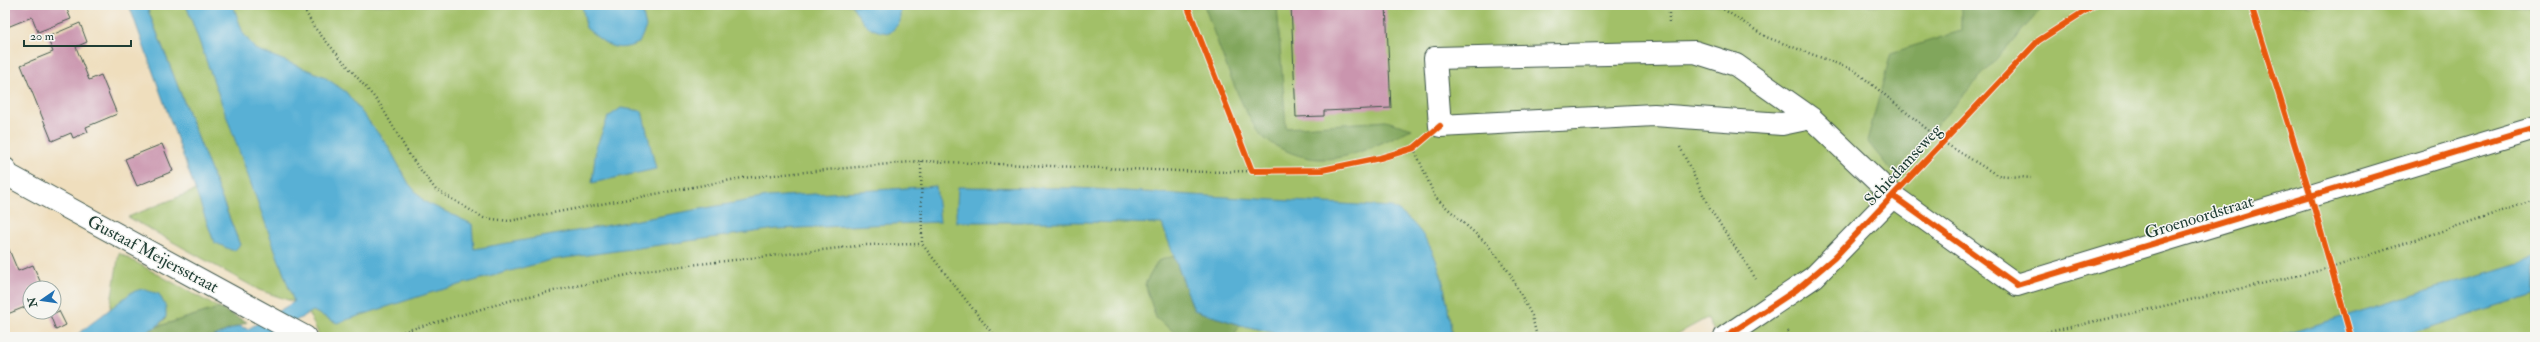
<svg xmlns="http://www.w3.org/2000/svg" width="2540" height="342" font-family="'IM FELL Double Pica',serif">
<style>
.green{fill:#a2c068;stroke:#607e4e}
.forest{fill:#81a65c;stroke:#507248}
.water{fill:#58b0d5;stroke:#3c7684}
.building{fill:#ca95ae}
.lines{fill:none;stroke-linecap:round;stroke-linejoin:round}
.minor-casing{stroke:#3e5549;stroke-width:24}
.path{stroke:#3e5549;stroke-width:2.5;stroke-dasharray:1 3;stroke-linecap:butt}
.minor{stroke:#fff;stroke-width:22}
.cycleway-casing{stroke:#f6f6f2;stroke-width:8}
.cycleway{stroke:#e8590c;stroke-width:6}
.labels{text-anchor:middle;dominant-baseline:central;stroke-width:3;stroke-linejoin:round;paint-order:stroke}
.street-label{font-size:17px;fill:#1f3d34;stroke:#f6f6f2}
</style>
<rect width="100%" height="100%" fill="#f6f6f2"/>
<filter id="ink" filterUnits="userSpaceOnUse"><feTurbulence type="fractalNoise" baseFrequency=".025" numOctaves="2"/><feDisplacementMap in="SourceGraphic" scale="8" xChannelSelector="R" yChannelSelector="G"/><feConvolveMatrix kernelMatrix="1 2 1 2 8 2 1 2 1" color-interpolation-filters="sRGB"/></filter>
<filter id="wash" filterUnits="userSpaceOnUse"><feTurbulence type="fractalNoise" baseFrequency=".012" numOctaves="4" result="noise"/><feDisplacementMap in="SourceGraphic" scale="16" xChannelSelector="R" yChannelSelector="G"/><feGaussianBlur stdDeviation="0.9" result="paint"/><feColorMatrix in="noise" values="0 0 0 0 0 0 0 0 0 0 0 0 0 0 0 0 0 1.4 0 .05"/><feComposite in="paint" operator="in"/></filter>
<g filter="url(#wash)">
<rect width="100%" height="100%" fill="#efdebd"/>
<g class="green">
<polygon points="146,5 2535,5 2535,337 1717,337 1707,318 1672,337 320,337 270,233 294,302 259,290 128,217 196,190 214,242 240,245"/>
<polygon points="119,253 219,308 156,327 166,318 110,309"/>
</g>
<g class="forest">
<path d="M1204,5H1277L1286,128L1386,121L1412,129C1384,141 1352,160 1320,159C1303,159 1277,149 1264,138C1243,120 1215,34 1204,5Z"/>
<polygon points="1961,5 2045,5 1893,173 1867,141 1891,53 1961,31"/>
<polygon points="1174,256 1194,310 1240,325 1233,337 1181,337 1156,318 1145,284 1158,261"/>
<polygon points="219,308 247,322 212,337 135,337 156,327"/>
</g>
<g class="water">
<polygon points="129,5 146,5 240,245 235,250 231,250 214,242"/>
<polygon points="186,5 233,5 243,33 255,49 323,76 346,92 388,146 409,184 425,202 472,224 474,249 768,197 936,186 940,222 776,229 551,260 430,293 337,323 313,311 267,337 212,337 239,326 248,329 294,302"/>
<path d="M582,5H641L646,27L639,43C614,54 606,44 586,28Z"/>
<path d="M852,5H900V22L890,33C868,31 863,24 852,5Z"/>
<polygon points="621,108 642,111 656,169 592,183 596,148 608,117"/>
<path d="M958,187L1076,188L1392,207C1440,235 1445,286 1452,337H1292L1240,325L1194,310L1162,224L1085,222H956Z"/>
<polygon points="2535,258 2535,295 2398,337 2276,337"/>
<polygon points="142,289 159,294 166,307 166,317 156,327 135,337 74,337 132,292"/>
</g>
<g id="blocks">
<g class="building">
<polygon points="5,5 65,5 71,19 38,32 32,17 5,28"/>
<polygon points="1291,5 1386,5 1391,108 1324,111 1324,116 1296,117"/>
<polygon points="80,23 87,42 76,47 89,80 101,75 117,114 86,127 88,132 73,138 71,133 52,141 21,65 53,52 47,37"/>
<polygon points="162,144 173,171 137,186 125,159"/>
<polygon points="5,240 18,271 33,265 43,288 30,288 30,305 5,315"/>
<polygon points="59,311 66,325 56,330 50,315"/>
</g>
</g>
</g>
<g filter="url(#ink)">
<use href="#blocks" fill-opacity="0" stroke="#3e5549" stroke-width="1"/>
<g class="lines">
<defs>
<g id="minor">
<polyline points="1811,118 1782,124 1654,115 1440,126 1435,58 1695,52 1736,65 1811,118 1893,196 2017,285 2535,128"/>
<polyline points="5,169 8,175 305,337"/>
<polyline points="1725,337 1814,277 1893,196"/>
</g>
</defs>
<use href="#minor" class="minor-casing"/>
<g class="path">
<polyline points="302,5 314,27 380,104 410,156 436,190 484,218 509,221 742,178 921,161 1207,172 1252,171"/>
<polyline points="1669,5 1669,23"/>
<polyline points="1717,5 1766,37 1854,70 1943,142 1997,175 2031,178"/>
<polyline points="1680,147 1710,209 1756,279"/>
<polyline points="1414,148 1435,197 1488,245 1509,272 1532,316 1537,337"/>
<polyline points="921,161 922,244 995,337"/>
<polyline points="1788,331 1792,337"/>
<polyline points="384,337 516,299 655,269 866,245 922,244"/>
<polyline points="2027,337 2331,268 2535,200"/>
</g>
<use href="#minor" class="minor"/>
<defs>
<g id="cycleway">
<polyline points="1187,5 1252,171 1322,170 1380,158 1414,148 1440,126"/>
<polyline points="2251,5 2311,197 2351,337"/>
<polyline points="1893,196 2017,285 2535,128"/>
<polyline points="1725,337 1796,290 1834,258 2038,41 2094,5"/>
</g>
</defs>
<use href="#cycleway" class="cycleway-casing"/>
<use href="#cycleway" class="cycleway"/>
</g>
</g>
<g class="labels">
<g class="street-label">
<text transform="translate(1903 165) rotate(-47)">Schiedamseweg</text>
<text transform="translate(2199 217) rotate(-17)">Groenoordstraat</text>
<text transform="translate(153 254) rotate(28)">Gustaaf Meijersstraat</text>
</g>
</g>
<rect width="2540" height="342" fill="none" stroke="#f6f6f2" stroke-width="20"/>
<g transform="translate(42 300) rotate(257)"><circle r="19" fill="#f6f6f2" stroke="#a0aca6"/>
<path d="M0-3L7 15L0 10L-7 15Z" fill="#1f6fb2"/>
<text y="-6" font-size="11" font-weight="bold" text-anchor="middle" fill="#1f3d34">N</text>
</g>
<path d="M24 40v6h107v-6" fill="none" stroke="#1f3d34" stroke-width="2"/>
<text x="30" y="40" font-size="12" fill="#1f3d34" stroke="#f6f6f2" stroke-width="3" paint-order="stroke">20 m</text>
</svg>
